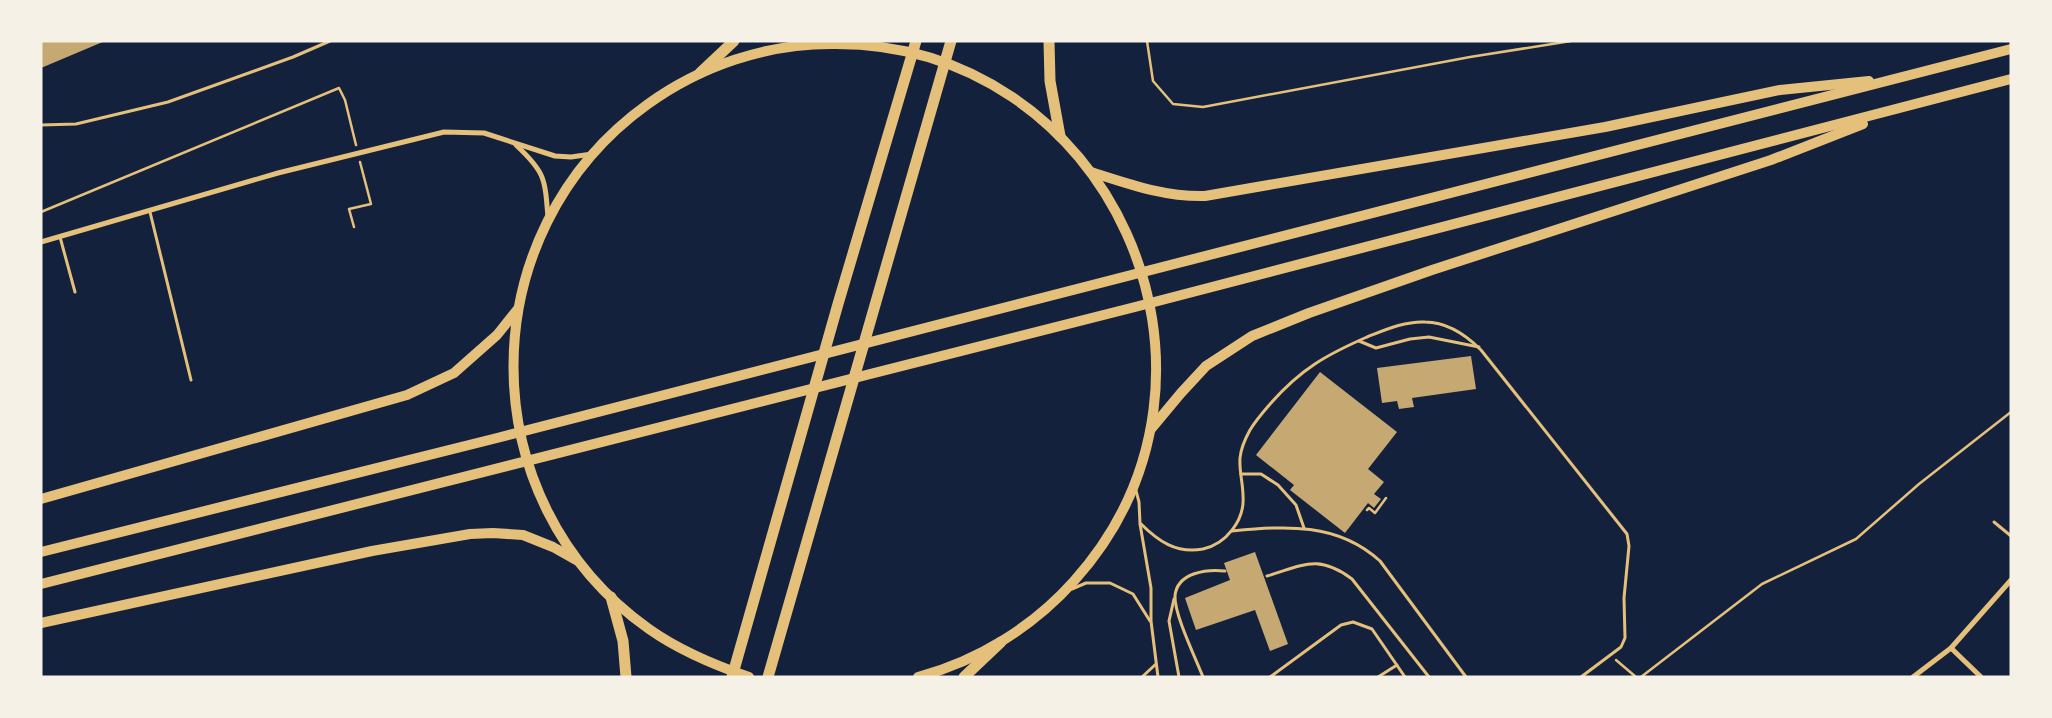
<svg xmlns="http://www.w3.org/2000/svg" width="2052" height="718" font-family="'Source Sans 3',sans-serif">
<style>
.building{fill:#c6a872}
.lines{fill:none;stroke-linecap:round;stroke-linejoin:round}
.path{stroke:#e5c07b;stroke-width:2.5}
.service{stroke:#e5c07b;stroke-width:3}
.minor{stroke:#e5c07b;stroke-width:5}
.trunk{stroke:#e5c07b;stroke-width:10}
.motorway{stroke:#e5c07b;stroke-width:11}
</style>
<rect width="100%" height="100%" fill="#14213d"/>
<g class="building">
<polygon points="41,41 105,41 41,68"/>
<polygon points="1471,356 1476,389 1412,398 1414,407 1399,409 1397,401 1382,403 1377,368"/>
<polygon points="1320,372 1397,432 1368,469 1384,482 1374,494 1381,499 1374,508 1368,503 1345,533 1290,490 1294,485 1256,455"/>
<polygon points="1255,552 1288,644 1270,651 1255,610 1196,630 1185,598 1230,580 1224,563"/>
</g>
<g class="lines">
<g class="path">
<polyline points="1147,41 1153,81 1173,104 1203,107 1470,57 1571,41"/>
<polyline points="41,212 339,88 345,100 356,145"/>
<polyline points="354,227 349,209 371,204 360,162"/>
<polyline points="1367,510 1369,508 1375,513 1386,498"/>
<polyline points="1616,660 1636,677"/>
<polyline points="1641,677 1762,584 1856,539 1919,484 2011,412"/>
</g>
<g class="service">
<polyline points="41,125 76,124 168,102 293,57 330,41"/>
<polyline points="150,212 191,380"/>
<polyline points="60,237 75,292"/>
<polyline points="1359,341 1376,348 1410,339 1429,337 1479,347"/>
<polyline points="1241,474 1261,474 1278,485 1296,505 1304,528"/>
<path d="M1135,487L1139,502L1140,523C1158,541 1176,554 1203,549C1226,544 1245,520 1243,496C1243,483 1239,471 1240,458C1241,447 1245,439 1250,430C1256,420 1264,411 1271,403C1301,369 1326,355 1367,337C1385,330 1405,321 1425,322C1448,322 1466,335 1481,350L1627,534L1629,546L1624,598L1625,638L1621,647L1581,677"/>
<polyline points="1994,522 2011,536"/>
<polyline points="1140,524 1151,588 1151,621 1158,677"/>
<path d="M1232,531C1286,526 1337,522 1380,561L1466,677"/>
<path d="M1267,576C1304,565 1318,554 1352,579L1429,677"/>
<polyline points="1072,589 1086,583 1110,583 1133,594 1150,621"/>
<polyline points="1174,599 1169,621 1179,677"/>
<polyline points="1142,677 1156,664"/>
<path d="M1203,677C1196,659 1174,614 1175,596C1177,572 1208,569 1225,571"/>
<polyline points="1270,677 1341,625 1353,622 1372,629 1405,677"/>
<polyline points="1378,677 1397,665"/>
</g>
<g class="minor">
<path d="M516,145C545,172 545,178 548,218"/>
<polyline points="41,242 278,173 444,132 484,133 555,156 571,157 592,154"/>
<polyline points="1951,648 1981,677"/>
<polyline points="1913,677 1951,648 2011,580"/>
</g>
<g class="trunk">
<path d="M1091,172C1129,184 1164,197 1205,196L1605,127L1780,90L1869,81"/>
<polyline points="1151,429 1181,393 1206,366 1252,336 1309,313 1432,270 1771,160 1863,124"/>
<polyline points="41,499 407,395 454,373 497,335 517,310"/>
<polyline points="41,552 497,438 2011,49"/>
<polyline points="41,584 1135,307 2011,79"/>
<polyline points="41,623 372,551 470,534 493,533 523,535 553,547 576,560"/>
<path d="M749,677C714,665 680,651 649,629C468,501 469,232 648,104C701,66 765,44 831,44C1109,40 1260,374 1074,581C1033,627 978,661 918,677"/>
</g>
<g class="motorway">
<polyline points="1049,41 1050,81 1060,136"/>
<polyline points="700,73 734,41"/>
<polyline points="611,597 623,641 626,677"/>
<polyline points="732,677 838,304 916,41"/>
<polyline points="768,677 951,41"/>
<polyline points="964,677 1001,642"/>
</g>
</g>
<rect width="2052" height="718" fill="none" stroke="#f6f1e7" stroke-width="85"/>
</svg>
